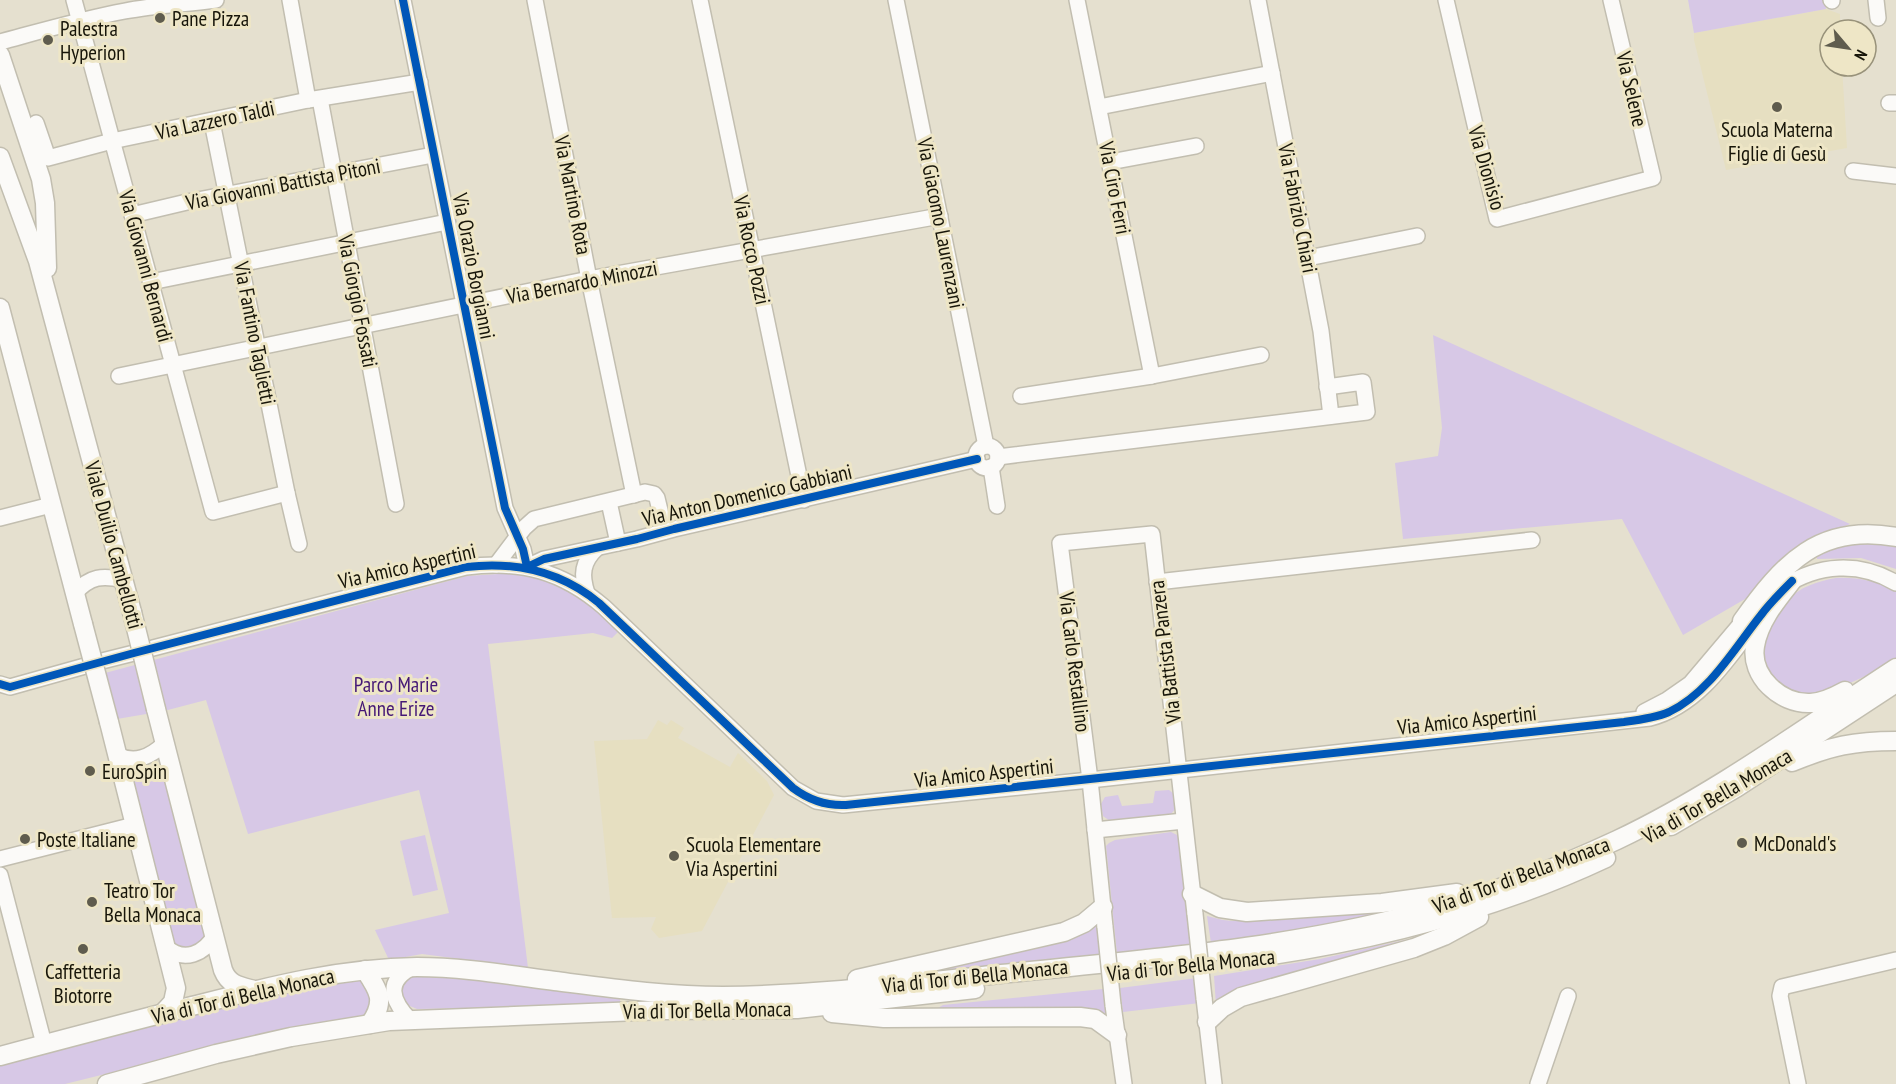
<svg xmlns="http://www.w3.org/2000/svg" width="1896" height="1084" font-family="'PT Sans Narrow',sans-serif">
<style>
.built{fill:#e6dfc1}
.green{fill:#d7c8e6}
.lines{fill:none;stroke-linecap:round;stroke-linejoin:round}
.minor-casing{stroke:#c2beb0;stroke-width:18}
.major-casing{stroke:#c2beb0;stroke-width:21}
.minor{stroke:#fbfaf8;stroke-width:15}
.major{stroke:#fbfaf8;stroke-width:18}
.minor-bridge-casing{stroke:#c2beb0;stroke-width:18;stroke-linecap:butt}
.major-bridge-casing{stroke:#c2beb0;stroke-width:21;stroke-linecap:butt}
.minor-bridge{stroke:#fbfaf8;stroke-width:15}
.major-bridge{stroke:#fbfaf8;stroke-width:18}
.cycleway-casing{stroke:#eee6c6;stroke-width:11}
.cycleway{stroke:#0057b8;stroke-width:8}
.poi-dot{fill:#5f5c4e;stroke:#eee6c6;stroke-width:2}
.labels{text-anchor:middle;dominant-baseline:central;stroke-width:6;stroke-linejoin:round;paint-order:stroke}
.poi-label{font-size:21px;fill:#171509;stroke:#eee6c6;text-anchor:start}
.street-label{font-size:21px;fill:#171509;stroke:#eee6c6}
.park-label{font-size:21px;fill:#451876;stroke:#eee6c6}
</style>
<rect width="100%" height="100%" fill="#e5e0cf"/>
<g class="built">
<polygon points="1826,9 1840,14 1840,30 1830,30 1830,66 1842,66 1847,148 1726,170 1694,40 1694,33"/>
<polygon points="658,720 667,725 671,720 684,728 678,738 730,767 738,753 767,781 774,795 702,931 659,938 651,929 656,917 612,918 594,741 647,739"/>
</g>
<g class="green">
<polygon points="1688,0 1825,0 1826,9 1694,33"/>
<polygon points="1433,335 1850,524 1801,544 1752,595 1683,635 1622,519 1403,539 1395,463 1438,456 1442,428"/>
<path d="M1862,541L1896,545V569L1861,558L1817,559V556C1830,546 1847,544 1862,541Z"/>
<path d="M527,572C565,588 589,601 619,631L612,638L593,633L488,644L528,968L422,954L389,960L375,930L449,913L419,790L248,834L206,700L164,711L117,719L105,673L467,576Z"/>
<path d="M1836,578C1857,577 1877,581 1896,591V659C1878,671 1819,701 1798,695C1751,680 1760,630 1787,601C1799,587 1818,581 1836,578Z"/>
<polygon points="146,769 156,770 165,775 206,934 201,945 186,950 174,944 132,783 138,774"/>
<polygon points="1169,790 1174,794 1176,808 1171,814 1110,821 1103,816 1101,804 1105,797 1118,795 1122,806 1153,803 1155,791"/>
<polygon points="1171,832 1177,835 1179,838 1194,944 1117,954 1106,846 1109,843 1115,840"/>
<polygon points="425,835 438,890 413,896 400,841"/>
<polygon points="1380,908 1408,909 1288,932 1211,943 1207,916 1223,920 1233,921"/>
<polygon points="1097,924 1100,955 935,973 937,969 1088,930"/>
<polygon points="1418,937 1216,1005 1214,976 1320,959"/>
<path d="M418,975L510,981L620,997V1005L417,1009L405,1004C398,990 403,978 418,975Z"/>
<polygon points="1197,978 1200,1003 1123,1012 1120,988"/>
<polygon points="354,979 364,982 373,994 368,1012 360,1017 254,1037 65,1084 0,1084 0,1064 274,994"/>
<polygon points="1103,989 1106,1017 940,1010 938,1008 943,1005"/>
</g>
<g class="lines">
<defs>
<g id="minor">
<polyline points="74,0 213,512 287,493"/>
<polyline points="290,0 308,100"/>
<polyline points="403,0 505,508 523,549 527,567 544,559 637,539 674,529 977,459"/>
<polyline points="535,0 589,279 634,495"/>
<polyline points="700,0 804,500"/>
<polyline points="896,0 986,446"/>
<polyline points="1077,0 1152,376"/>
<polyline points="1258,0 1321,331 1331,416"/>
<polyline points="1446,0 1497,219 1653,178 1611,0"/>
<polyline points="1831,0 1832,1"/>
<polyline points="1876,0 1878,18"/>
<path d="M0,42C41,31 82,19 125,11C155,5 186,4 216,0"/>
<polyline points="320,99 396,504"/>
<polyline points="1889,103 1896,103"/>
<polyline points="1099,107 1272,73"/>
<polyline points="212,122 287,493 299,544"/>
<polyline points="36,123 48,158 112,141 308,100 420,82"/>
<polyline points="1110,162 1196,146"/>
<polyline points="1853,171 1896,176"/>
<polyline points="132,215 187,202 433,155"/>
<polyline points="1308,258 1417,236"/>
<polyline points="151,282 447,222"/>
<polyline points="119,376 589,279 940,216"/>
<polyline points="1021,396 1152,376 1261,355"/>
<circle cx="987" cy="457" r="11"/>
<polyline points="998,457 1367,412 1363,382 1327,387"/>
<polyline points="991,467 997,506"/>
<polyline points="609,502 618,543"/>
<polyline points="0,518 51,505"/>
<polyline points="496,565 524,528 534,519 645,492 654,494 657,498 665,531"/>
<polyline points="1157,582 1532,540"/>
<path d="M1783,587C1818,564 1859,561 1896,583"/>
<path d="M75,593C90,576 103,575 123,580"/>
<path d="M587,593C581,575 582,562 597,548"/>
<path d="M153,648L466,567C521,560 562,571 604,607L793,788L816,801L843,805L1090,780L1650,718C1701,705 1731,654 1762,614"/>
<polyline points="102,661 134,653"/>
<polyline points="0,684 10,687 85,666"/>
<polyline points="1644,712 1667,700 1690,684 1750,613"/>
<path d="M117,755C135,764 150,757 164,744"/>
<polyline points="1095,830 1184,821"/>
<polyline points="0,859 134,825"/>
<polyline points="0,875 44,1044"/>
<polyline points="1105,927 1090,780 1060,543 1152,534 1195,914"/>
<path d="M166,947C184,963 204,954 215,935"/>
<polyline points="1204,998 1214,1084"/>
<polyline points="1113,1005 1124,1084"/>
<path d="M410,1020C391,1000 385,981 413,967"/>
<polyline points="1538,1084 1568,996"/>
<polyline points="1798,1084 1780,996 1782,987 1896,960"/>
</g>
<g id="major">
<polyline points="0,55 41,179 45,203 47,268"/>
<polyline points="0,157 38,261 132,612"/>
<polyline points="0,308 83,624"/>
<path d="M1792,581C1777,600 1759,621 1755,646C1750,676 1780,704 1810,703C1822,703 1834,697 1845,691"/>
<path d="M1742,621C1783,563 1820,523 1896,537"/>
<path d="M156,709L223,970C229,985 239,986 254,990"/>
<polyline points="109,722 176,988 173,1002 162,1014"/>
<path d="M1792,762C1831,746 1854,741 1896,741"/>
<polyline points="1671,826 1736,788 1896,683"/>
<polyline points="1192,894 1220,908 1247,912 1382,903 1457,893"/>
<path d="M1238,960C1366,943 1489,913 1606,858"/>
<path d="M365,970C379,991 386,1001 370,1024"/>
<polyline points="857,979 1064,932 1084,923 1103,907"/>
<polyline points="832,1013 884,1018 1080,1017 1095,1019 1117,1035"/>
<polyline points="1207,1022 1222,1008 1241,997 1414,948 1444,936 1479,917"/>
<path d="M0,1056C64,1039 128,1022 192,1006C267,987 339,968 417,967C463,967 509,975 555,981C610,988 667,996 723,996C822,995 921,982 1020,972C1161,958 1304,946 1441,907C1501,890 1561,866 1617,840C1716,793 1805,727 1896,668"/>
<polyline points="107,1084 216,1054 291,1037 389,1021 663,1010 797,1009 975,989"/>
</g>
</defs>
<use href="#minor" class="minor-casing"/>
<use href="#major" class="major-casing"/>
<use href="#minor" class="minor"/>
<use href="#major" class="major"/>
<defs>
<g id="minor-bridge">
<polyline points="1195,914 1204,998"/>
<polyline points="1105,927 1113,1005"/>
</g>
<g id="major-bridge">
<polyline points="132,612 156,709"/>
<polyline points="83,624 109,722"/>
</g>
</defs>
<use href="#minor-bridge" class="minor-bridge-casing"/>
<use href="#major-bridge" class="major-bridge-casing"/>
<use href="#minor-bridge" class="minor-bridge"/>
<use href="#major-bridge" class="major-bridge"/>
<defs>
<g id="cycleway">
<polyline points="403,0 505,508 523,549 527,567 544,559 637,539 674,529 977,459"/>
<path d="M0,684L10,687L134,653L466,567C516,561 560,571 599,603L793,788C809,800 826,806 846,805L1624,722C1639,720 1655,718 1669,712C1709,693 1734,649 1761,615C1770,603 1781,592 1792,581"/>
</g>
</defs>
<use href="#cycleway" class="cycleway-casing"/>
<use href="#cycleway" class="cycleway"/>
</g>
<g class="poi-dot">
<circle cx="160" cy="18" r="6"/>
<circle cx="48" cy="40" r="6"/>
<circle cx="1777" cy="107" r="6"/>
<circle cx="90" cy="771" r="6"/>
<circle cx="25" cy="839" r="6"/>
<circle cx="1742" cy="843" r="6"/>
<circle cx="674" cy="856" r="6"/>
<circle cx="92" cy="902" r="6"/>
<circle cx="83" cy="949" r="6"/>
</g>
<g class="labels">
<g class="poi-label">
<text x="172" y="18">Pane Pizza</text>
<text x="60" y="28">Palestra<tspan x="60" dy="24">Hyperion</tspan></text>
<text x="1777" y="129" text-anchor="middle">Scuola Materna<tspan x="1777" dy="24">Figlie di Gesù</tspan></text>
<text x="102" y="771">EuroSpin</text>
<text x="37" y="839">Poste Italiane</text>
<text x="1754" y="843">McDonald's</text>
<text x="686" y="844">Scuola Elementare<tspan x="686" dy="24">Via Aspertini</tspan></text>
<text x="104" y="890">Teatro Tor<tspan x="104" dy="24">Bella Monaca</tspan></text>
<text x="83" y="971" text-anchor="middle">Caffetteria<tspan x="83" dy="24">Biotorre</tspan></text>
</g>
<g class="street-label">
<text transform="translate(1632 89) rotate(77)">Via Selene</text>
<text transform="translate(215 120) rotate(-12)">Via Lazzero Taldi</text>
<text transform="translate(1487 168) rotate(74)">Via Dionisio</text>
<text transform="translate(283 184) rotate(-11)">Via Giovanni Battista Pitoni</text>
<text transform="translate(1115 188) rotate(79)">Via Ciro Ferri</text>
<text transform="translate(573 195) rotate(79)">Via Martino Rota</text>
<text transform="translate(1298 208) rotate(79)">Via Fabrizio Chiari</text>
<text transform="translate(941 223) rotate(79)">Via Giacomo Laurenzani</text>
<text transform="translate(752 250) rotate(78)">Via Rocco Pozzi</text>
<text transform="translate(146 266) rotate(75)">Via Giovanni Bernardi</text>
<text transform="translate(474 266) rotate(79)">Via Orazio Borgianni</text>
<text transform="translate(582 282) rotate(-11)">Via Bernardo Minozzi</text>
<text transform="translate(358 301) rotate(79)">Via Giorgio Fossati</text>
<text transform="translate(255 333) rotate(79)">Via Fantino Taglietti</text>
<text transform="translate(747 495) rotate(-13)">Via Anton Domenico Gabbiani</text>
<text transform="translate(114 545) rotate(75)">Viale Duilio Cambellotti</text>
<text transform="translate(407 566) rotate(-13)">Via Amico Aspertini</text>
<text transform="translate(1165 652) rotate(-97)">Via Battista Panzera</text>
<text transform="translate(1075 662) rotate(83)">Via Carlo Restallino</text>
<text transform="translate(1467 720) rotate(-6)">Via Amico Aspertini</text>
<text transform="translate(984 773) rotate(-6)">Via Amico Aspertini</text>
<text transform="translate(1717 796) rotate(-30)">Via di Tor Bella Monaca</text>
<text transform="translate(1521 875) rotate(-20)">Via di Tor di Bella Monaca</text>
<text transform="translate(1191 965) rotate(-6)">Via di Tor Bella Monaca</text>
<text transform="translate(975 976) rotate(-6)">Via di Tor di Bella Monaca</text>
<text transform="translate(243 996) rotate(-13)">Via di Tor di Bella Monaca</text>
<text transform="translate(707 1010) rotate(-1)">Via di Tor Bella Monaca</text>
</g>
<g class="park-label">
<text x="396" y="684">Parco Marie<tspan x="396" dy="24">Anne Erize</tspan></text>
</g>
</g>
<g transform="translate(1848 48) rotate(119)"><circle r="28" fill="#eee6c6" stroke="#98927a" stroke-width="1.5"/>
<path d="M0-4.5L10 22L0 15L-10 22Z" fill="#5f5c4e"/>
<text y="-9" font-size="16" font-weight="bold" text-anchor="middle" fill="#171509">N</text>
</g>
</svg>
